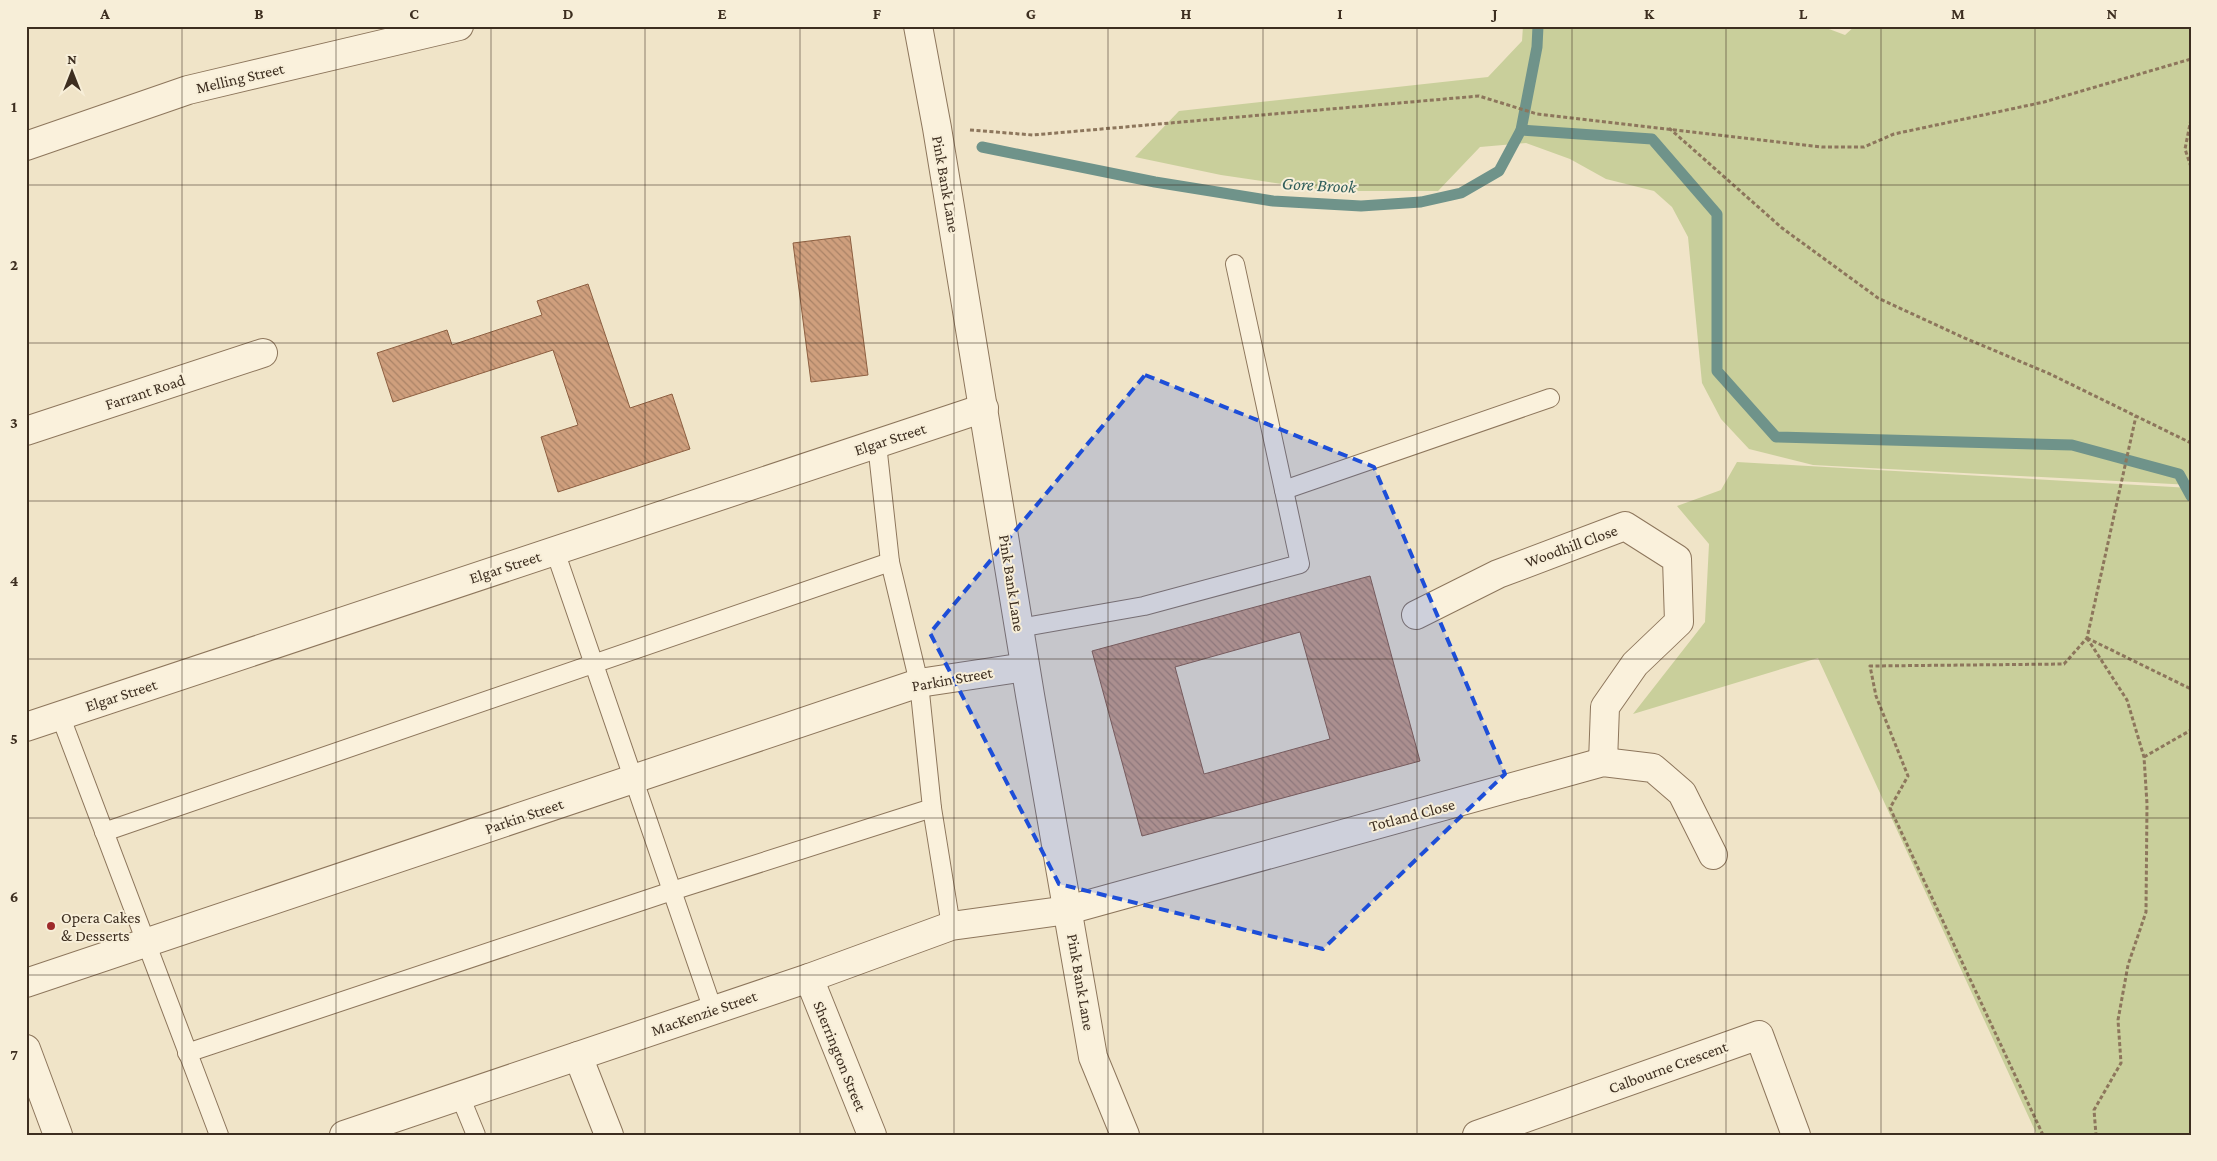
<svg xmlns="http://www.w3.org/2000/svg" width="2217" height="1161" font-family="'Crimson Pro',serif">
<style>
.park{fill:#c9cf9b}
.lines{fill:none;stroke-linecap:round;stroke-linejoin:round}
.stream{stroke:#6f938a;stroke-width:11}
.building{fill:url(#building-back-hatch);stroke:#8d5f41;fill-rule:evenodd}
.service-casing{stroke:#8d765c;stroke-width:20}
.minor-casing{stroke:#8d765c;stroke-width:30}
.tertiary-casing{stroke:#8d765c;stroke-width:30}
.path{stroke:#8d765c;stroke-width:3;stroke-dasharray:4 2.5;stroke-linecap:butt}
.service{stroke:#faf1dc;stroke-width:18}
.minor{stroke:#faf1dc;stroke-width:28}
.tertiary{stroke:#faf1dc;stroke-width:28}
.marked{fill:#1d4ed8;fill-opacity:0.2;stroke:#1d4ed8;stroke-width:4;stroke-dasharray:10 6;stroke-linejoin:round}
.grid{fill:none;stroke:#3d2e20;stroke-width:1;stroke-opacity:0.55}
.poi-dot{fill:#9e2a2b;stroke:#f7eed8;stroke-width:2}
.labels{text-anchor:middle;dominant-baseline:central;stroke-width:4;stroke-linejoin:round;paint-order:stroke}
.street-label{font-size:16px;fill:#3d2e20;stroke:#f7eed8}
.poi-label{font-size:16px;fill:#3d2e20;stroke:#f7eed8;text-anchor:start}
.water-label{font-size:18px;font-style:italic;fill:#2f5d5a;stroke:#f7eed8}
.neatline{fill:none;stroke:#3d2e20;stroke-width:2}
.grid-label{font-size:16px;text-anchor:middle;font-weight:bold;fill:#3d2e20}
</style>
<defs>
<pattern id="building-back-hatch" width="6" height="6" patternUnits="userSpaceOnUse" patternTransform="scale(1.25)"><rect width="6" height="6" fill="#cf9f7d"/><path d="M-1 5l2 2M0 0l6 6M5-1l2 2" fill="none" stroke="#a98266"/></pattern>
</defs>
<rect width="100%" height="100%" fill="#f0e4c8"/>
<g class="park">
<polygon points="1523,26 1821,26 1845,35 1855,26 2191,26 2191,485 1813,465 1749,449 1721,419 1702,383 1688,237 1672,207 1654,191 1606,179 1570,159 1526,143 1480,147 1438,191 1331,191 1221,175 1135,157 1179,111 1488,77 1522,41"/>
<polygon points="1737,462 2191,488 2191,1135 2037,1135 1818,658 1633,714 1705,622 1709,544 1677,506 1721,490"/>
</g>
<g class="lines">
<g class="stream">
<polyline points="1521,130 1652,139 1717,214 1717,371 1776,437 2072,445 2179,474 2191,496"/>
<polyline points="982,147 1155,182 1273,201 1361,206 1421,202 1461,193 1499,171 1521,130 1537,47 1538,26"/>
</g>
</g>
<g class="building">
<polygon points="850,236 868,375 811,382 793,243"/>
<polygon points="588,284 630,408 672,394 690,449 558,492 541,437 578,425 553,350 393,402 377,353 447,330 452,345 542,315 537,301"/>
<path d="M1370,576L1420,761L1142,836L1092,651ZM1300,632L1330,739L1204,774L1175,667Z"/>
</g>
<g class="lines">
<defs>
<g id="service">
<polyline points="877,444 890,562"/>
<polyline points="1284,490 1550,398"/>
<polyline points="555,551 713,1010"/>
<polyline points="1019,628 1144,606 1300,564 1235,264"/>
<polyline points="60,715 219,1135"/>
<polyline points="932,808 951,926"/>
<polyline points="104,832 890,562 919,683 932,808 672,891 187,1053"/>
<polyline points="460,1096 476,1135"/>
</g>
<g id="minor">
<polyline points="918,26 937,128 1030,695 1093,1057 1125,1135"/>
<polyline points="26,146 188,90 459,26"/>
<polyline points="26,431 263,353"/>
<polyline points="1416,615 1498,574 1625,526 1677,559 1679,622 1635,664 1605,707 1603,762"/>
<polyline points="26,727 984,408"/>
<polyline points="809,978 872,1135"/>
<polyline points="26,983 919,683 1025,667"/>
<polyline points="578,1056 609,1135"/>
<polyline points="344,1135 809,978 951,926 1068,910 1603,762 1653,768 1682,793 1713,855"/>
<polyline points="1477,1135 1759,1035 1796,1135"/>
</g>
<polyline id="tertiary" points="26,1049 58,1135"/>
</defs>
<use href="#service" class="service-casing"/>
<use href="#minor" class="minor-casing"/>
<use href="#tertiary" class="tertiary-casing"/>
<g class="path">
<polyline points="2191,119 2185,149 2191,167"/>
<polyline points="1669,128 1782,228 1878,298 1960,336 2050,374 2191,443"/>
<polyline points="970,130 1033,135 1479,96 1537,114 1822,147 1864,147 1894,134 2044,102 2191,59"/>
<polyline points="2087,638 2127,700 2144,757 2147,804 2146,912 2128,965 2118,1020 2121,1063 2094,1110 2096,1135"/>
<polyline points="2087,638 2191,689"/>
<polyline points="2144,757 2191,730"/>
<polyline points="2043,1135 1890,808 1908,776 1876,696 1870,666 2064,664 2087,638 2136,416"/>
</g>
<use href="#service" class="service"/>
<use href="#minor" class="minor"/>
<use href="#tertiary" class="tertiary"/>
</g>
<path class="marked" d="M1145,375L1374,467L1505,774L1323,949L1059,884L930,633Z"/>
<path class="grid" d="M182,26V1135M336,26V1135M491,26V1135M645,26V1135M800,26V1135M954,26V1135M1108,26V1135M1263,26V1135M1417,26V1135M1572,26V1135M1726,26V1135M1881,26V1135M2035,26V1135M26,185H2191M26,343H2191M26,501H2191M26,659H2191M26,818H2191M26,975H2191"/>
<circle class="poi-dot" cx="51" cy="926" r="5"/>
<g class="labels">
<g class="street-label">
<text transform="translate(240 78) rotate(-13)">Melling Street</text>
<text transform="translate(946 184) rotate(80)">Pink Bank Lane</text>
<text transform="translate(145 392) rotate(-18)">Farrant Road</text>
<text transform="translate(890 439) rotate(-18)">Elgar Street</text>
<text transform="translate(1571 546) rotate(-20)">Woodhill Close</text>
<text transform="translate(505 567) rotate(-18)">Elgar Street</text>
<text transform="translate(1012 583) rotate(81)">Pink Bank Lane</text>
<text transform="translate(952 679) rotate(-10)">Parkin Street</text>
<text transform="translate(121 695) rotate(-18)">Elgar Street</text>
<text transform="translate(1412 815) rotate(-15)">Totland Close</text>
<text transform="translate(524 816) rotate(-19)">Parkin Street</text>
<text transform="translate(1081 982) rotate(80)">Pink Bank Lane</text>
<text transform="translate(704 1013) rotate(-19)">MacKenzie Street</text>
<text transform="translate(840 1056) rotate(68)">Sherrington Street</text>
<text transform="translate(1668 1067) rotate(-20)">Calbourne Crescent</text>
</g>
<g class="poi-label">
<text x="61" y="917">Opera Cakes<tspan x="61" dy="18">&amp; Desserts</tspan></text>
</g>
<g class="water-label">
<text transform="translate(1319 185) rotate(3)">Gore Brook</text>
</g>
</g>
<rect width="2217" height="1161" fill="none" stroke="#f7eed8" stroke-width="55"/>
<g transform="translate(72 72)" stroke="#f7eed8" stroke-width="4" paint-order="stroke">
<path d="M0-4L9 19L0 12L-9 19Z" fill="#3d2e20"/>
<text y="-8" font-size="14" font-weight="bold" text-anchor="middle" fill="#3d2e20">N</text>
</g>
<rect x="28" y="28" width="2162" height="1106" class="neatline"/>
<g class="grid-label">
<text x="105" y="19">A</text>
<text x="259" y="19">B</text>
<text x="414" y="19">C</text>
<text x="568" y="19">D</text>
<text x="722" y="19">E</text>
<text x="877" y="19">F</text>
<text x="1031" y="19">G</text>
<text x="1186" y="19">H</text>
<text x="1340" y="19">I</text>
<text x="1495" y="19">J</text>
<text x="1649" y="19">K</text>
<text x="1803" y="19">L</text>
<text x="1958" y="19">M</text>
<text x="2112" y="19">N</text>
<text x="14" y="112">1</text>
<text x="14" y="270">2</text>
<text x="14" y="428">3</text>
<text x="14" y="586">4</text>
<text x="14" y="744">5</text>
<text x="14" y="902">6</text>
<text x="14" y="1060">7</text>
</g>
</svg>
